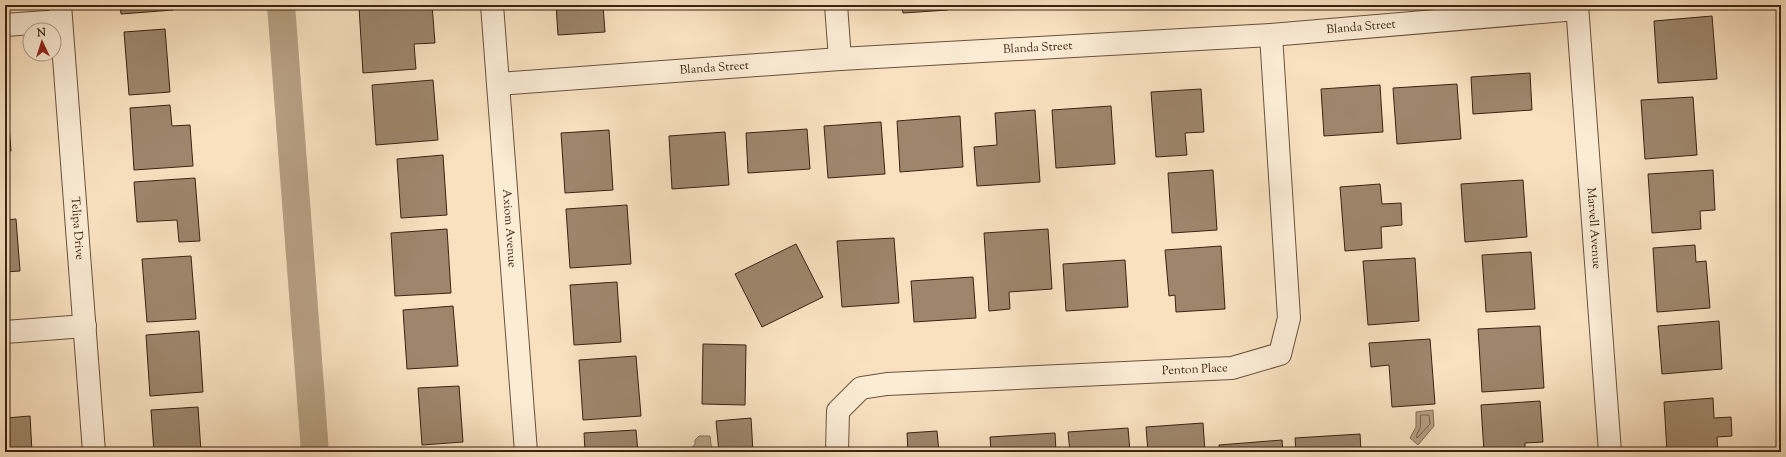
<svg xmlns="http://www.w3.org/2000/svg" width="1786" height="457" font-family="'Sorts Mill Goudy',serif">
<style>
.water{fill:#b8a084;stroke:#866e56}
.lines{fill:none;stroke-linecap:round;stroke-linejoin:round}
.shore{stroke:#7a624a;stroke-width:1}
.canal{stroke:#b8a084;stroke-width:28}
.building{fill:#9e866c;stroke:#3b2311}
.minor-casing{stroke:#6a523d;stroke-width:24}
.minor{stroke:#fbecd6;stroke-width:22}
.labels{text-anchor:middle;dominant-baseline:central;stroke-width:3;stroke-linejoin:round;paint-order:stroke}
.street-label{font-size:12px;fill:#3b2311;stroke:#fbecd6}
</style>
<rect width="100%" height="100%" fill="#f9e1c0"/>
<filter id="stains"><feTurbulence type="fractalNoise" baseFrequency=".005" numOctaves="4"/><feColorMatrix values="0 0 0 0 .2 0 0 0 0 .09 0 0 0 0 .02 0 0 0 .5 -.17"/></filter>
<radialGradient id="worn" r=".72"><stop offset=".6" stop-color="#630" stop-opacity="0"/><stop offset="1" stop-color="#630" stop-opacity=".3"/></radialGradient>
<g class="water">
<polygon points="1433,410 1434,426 1418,445 1410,438 1416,427 1416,412"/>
<polygon points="699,436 710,436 712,452 688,452 695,444 695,440"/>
</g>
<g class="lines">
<polygon class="shore" points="1421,415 1429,415 1430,424 1417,438 1416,436 1420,428"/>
<polyline class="canal" points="281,5 315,452"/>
</g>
<g class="building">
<polygon points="120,5 173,5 173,10 121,14"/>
<polygon points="385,5 432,5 435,43 414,44 416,69 363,73 359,7"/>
<polygon points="556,5 603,5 605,32 558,35"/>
<polygon points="902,5 948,5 948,10 903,13"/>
<polygon points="1712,16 1717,79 1658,83 1654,21"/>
<polygon points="165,29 170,92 129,95 124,32"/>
<polygon points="1530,73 1532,110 1473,114 1471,77"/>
<polygon points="433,80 438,140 376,145 372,85"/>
<polygon points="1457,84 1461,139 1397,144 1393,88"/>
<polygon points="1380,85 1383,132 1324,136 1321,89"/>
<polygon points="5,86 6,86 11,151 5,151"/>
<polygon points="1201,89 1204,132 1185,133 1187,155 1156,157 1151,92"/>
<polygon points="1693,97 1697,155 1645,159 1641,100"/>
<polygon points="170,105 172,126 190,125 193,166 134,170 130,108"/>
<polygon points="1111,106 1115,164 1056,168 1052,110"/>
<polygon points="1035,110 1040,182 977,186 974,147 997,145 995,113"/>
<polygon points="960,116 963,167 900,172 897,121"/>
<polygon points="881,122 885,174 828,178 824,126"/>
<polygon points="807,129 810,169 748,173 746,133"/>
<polygon points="609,130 613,190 565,193 561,133"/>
<polygon points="725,132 729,185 672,189 669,136"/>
<polygon points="443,155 447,215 401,218 397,159"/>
<polygon points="1213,170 1217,230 1172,233 1168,173"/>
<polygon points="1713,170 1715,210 1700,211 1701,229 1652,233 1648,174"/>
<polygon points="195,178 200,241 179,242 177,220 137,222 134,182"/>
<polygon points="1523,180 1527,237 1465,242 1461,184"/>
<polygon points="1380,184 1382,204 1401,203 1402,225 1381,227 1382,248 1345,251 1340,187"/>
<polygon points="627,205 631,264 570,268 566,209"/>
<polygon points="16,219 20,271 5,272 5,220"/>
<polygon points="447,229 451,293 395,296 391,233"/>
<polygon points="1048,229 1052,289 1009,292 1010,309 989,311 984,233"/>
<polygon points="894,238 899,303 842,307 837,241"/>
<polygon points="796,244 823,297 762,327 735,274"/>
<polygon points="1695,245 1696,262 1706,261 1710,308 1657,312 1653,248"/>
<polygon points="1221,246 1225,309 1176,312 1175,295 1169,296 1165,250"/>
<polygon points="1531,252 1535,309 1486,312 1482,255"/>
<polygon points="191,256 196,319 147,322 142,259"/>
<polygon points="1415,258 1419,321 1368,325 1363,261"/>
<polygon points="1125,260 1128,307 1066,311 1063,264"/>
<polygon points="973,277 976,318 914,322 911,281"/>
<polygon points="617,282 621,342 574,345 570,285"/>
<polygon points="453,306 458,366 407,369 403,310"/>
<polygon points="1719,321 1722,369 1662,374 1658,326"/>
<polygon points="1540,326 1544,388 1482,392 1478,329"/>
<polygon points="199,331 203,392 150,396 146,335"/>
<polygon points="1430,339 1435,404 1392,407 1389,365 1371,367 1369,343"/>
<polygon points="703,344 746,345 745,405 702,404"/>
<polygon points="636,356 641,416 583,420 579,360"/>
<polygon points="459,386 463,442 422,445 418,388"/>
<polygon points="5,398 6,418 30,416 32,452 5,452"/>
<polygon points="1713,398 1714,418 1731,417 1732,436 1717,437 1718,452 1667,452 1664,402"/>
<polygon points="1540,401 1543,442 1525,443 1525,452 1484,452 1481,405"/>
<polygon points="198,407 201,452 154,452 151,410"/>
<polygon points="751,418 753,452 719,452 716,421"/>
<polygon points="1203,423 1205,452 1148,452 1146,427"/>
<polygon points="1128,428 1130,452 1070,452 1068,432"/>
<polygon points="636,430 638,452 585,452 584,433"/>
<polygon points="937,431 939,452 908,452 907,433"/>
<polygon points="1055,433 1056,452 991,452 990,437"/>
<polygon points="1360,434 1361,452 1296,452 1295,438"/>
<polygon points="1282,440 1283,452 1220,452 1219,445"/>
</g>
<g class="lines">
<defs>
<g id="minor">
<path id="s1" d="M60,5L94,452"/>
<path id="s2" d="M492,5L526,452"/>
<polyline points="836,5 840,59"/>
<path id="s3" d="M1577,5L1610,452"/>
<polyline points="5,25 61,21"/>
<path id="s4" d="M498,84L840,59L1271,35L1577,9"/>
<polyline points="5,332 85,326"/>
<path id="s5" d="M837,452L838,411L861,388L887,384L1232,368L1280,354L1289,318L1271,35"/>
</g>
</defs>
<use href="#minor" class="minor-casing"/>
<use href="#minor" class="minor"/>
</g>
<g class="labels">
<g class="street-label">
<text stroke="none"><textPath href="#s4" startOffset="865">Blanda Street</textPath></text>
<text stroke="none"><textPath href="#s4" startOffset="541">Blanda Street</textPath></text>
<text stroke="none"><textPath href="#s4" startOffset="217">Blanda Street</textPath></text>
<text stroke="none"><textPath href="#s1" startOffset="224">Telipa Drive</textPath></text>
<text stroke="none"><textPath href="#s3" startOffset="224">Marvell Avenue</textPath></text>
<text stroke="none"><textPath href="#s2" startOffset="224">Axiom Avenue</textPath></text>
<text stroke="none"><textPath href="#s5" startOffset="408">Penton Place</textPath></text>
</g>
</g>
<rect width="1786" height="457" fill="none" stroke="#f9e1c0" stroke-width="20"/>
<rect x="6" y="6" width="1774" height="445" fill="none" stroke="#3b2311" stroke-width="2"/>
<rect x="10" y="10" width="1766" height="437" fill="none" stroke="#3b2311"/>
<g transform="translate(42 42) rotate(356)"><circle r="19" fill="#fbecd6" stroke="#ae9c87"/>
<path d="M0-3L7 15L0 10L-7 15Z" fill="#8f2418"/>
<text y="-6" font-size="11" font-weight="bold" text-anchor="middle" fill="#3b2311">N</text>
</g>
<rect width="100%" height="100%" filter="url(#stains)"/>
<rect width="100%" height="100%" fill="url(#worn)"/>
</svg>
